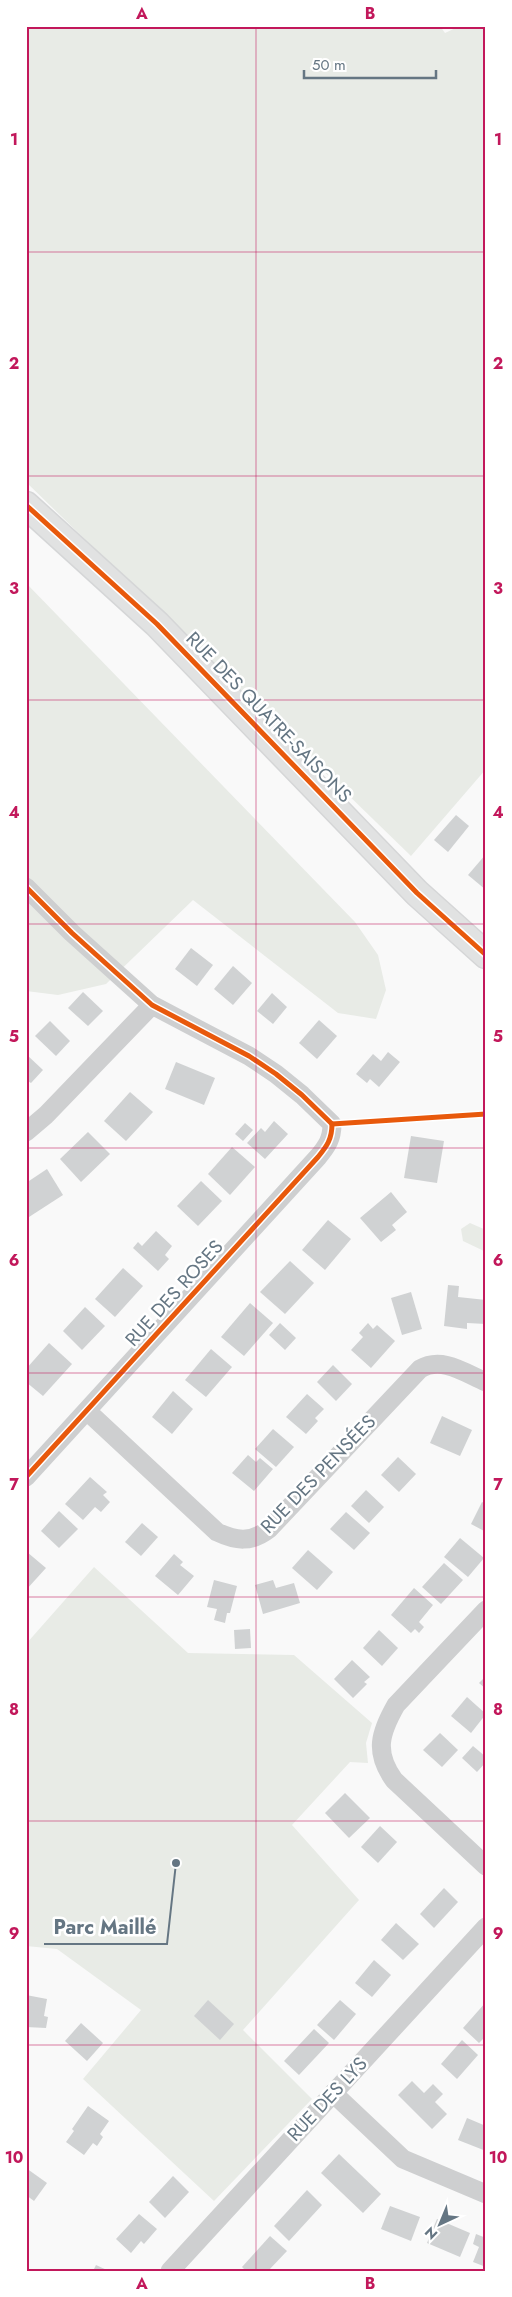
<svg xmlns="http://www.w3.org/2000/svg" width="512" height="2297" font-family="Jost,sans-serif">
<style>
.green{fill:#e8ebe6}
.building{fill:#d0d2d3}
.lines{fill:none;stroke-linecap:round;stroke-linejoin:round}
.secondary-casing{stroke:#d5d6d7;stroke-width:29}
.street{stroke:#cecfd0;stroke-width:19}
.secondary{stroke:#e1e2e2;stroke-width:26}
.cycleway-casing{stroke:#fff;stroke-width:8}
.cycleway{stroke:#e8590c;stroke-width:5}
.grid{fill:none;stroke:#c2185b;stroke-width:1;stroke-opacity:0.55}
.labels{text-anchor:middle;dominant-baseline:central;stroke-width:5;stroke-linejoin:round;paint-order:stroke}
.street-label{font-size:19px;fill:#657683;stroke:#fff}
.leader{fill:none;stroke:#657683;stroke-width:2}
.callout-dot{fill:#657683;stroke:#fff;stroke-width:2}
.callout-label{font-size:20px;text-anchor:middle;font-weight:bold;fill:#657683;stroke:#fff;stroke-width:5;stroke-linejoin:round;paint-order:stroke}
.neatline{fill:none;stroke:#c2185b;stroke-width:2}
.grid-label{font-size:16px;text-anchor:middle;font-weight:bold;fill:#c2185b}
</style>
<rect width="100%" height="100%" fill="#f9f9f9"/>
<g class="green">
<polygon points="26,26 440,26 445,33 460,26 486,26 486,769 411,856 26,482"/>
<polygon points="26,583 355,922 378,955 386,990 376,1019 338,1013 193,900 106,984 58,995 26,991"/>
<polygon points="470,1223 486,1230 486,1252 463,1241 461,1229"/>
<polygon points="94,1567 188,1653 294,1655 372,1723 366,1743 368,1763 350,1762 292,1825 359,1900 243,2030 312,2099 214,2201 83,2079 141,2010 57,1949 26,1946 26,1644"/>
</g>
<g class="building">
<polygon points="456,815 469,826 448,852 434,840"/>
<polygon points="486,854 486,890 468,875"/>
<polygon points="191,948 213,965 197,986 175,969"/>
<polygon points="233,966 252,983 233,1005 214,989"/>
<polygon points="83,992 103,1011 88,1026 68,1008"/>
<polygon points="272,993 287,1007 273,1024 257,1011"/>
<polygon points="319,1020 337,1036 317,1059 299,1043"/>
<polygon points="50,1021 70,1041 56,1056 35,1036"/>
<polygon points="388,1052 400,1062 379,1087 370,1079 367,1083 356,1074 373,1054 381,1061"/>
<polygon points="26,1054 43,1070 31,1083 26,1080"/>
<polygon points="176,1062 215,1078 204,1105 165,1089"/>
<polygon points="130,1092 153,1112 126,1141 104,1121"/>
<polygon points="274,1121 288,1134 265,1159 247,1143 261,1128 265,1132"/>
<polygon points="245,1123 253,1130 243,1141 235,1134"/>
<polygon points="88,1132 110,1154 81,1182 60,1159"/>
<polygon points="411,1136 444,1141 437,1183 404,1178"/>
<polygon points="232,1147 255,1167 230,1195 208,1174"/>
<polygon points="47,1169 63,1195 29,1217 26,1212 26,1183"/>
<polygon points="201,1181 222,1201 198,1226 177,1206"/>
<polygon points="391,1192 407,1212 392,1225 396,1230 381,1242 360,1218"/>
<polygon points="328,1220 351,1239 325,1270 302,1250"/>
<polygon points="156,1231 172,1246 165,1255 169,1259 158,1271 133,1248 138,1242 142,1246"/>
<polygon points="290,1261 314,1283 285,1314 260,1292"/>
<polygon points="123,1268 143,1286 115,1317 95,1299"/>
<polygon points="448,1285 459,1286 458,1297 486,1300 486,1324 467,1323 467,1329 444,1326"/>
<polygon points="411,1292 422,1329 402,1335 391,1298"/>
<polygon points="250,1303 273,1323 244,1356 221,1337"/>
<polygon points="85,1307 105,1326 82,1350 63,1331"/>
<polygon points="280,1323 296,1338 285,1350 269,1335"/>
<polygon points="368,1323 373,1329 377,1325 395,1341 371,1368 351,1350 363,1337 359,1333"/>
<polygon points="49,1343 72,1364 43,1396 26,1382 26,1369"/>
<polygon points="211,1349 232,1367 206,1397 185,1380"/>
<polygon points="333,1365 352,1384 336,1401 317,1382"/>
<polygon points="173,1391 193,1409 172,1434 152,1417"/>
<polygon points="307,1394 324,1409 315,1418 318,1421 306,1434 286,1417"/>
<polygon points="442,1416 472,1430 460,1456 430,1443"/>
<polygon points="273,1429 294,1447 276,1467 255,1449"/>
<polygon points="248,1455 256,1462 260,1458 273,1469 254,1491 232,1473"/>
<polygon points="398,1457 416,1474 399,1492 381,1475"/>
<polygon points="90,1477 107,1492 103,1495 110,1502 101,1512 95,1507 83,1520 65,1504"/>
<polygon points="366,1490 384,1507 369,1523 351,1506"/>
<polygon points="482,1502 486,1504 486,1532 471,1524"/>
<polygon points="59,1511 78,1529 59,1548 41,1531"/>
<polygon points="346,1512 370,1533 354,1550 330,1529"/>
<polygon points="142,1523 158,1537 141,1556 125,1542"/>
<polygon points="460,1538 484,1558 468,1577 444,1557"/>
<polygon points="308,1550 333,1572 317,1590 292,1568"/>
<polygon points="27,1552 46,1568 26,1590 26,1553"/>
<polygon points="174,1554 183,1562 180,1565 194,1576 178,1595 155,1576"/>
<polygon points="444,1563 463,1580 441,1604 422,1587"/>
<polygon points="214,1580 237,1586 230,1613 227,1613 225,1623 214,1620 217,1609 207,1607"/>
<polygon points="273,1580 276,1588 294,1583 300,1603 263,1614 255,1585"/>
<polygon points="414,1588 433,1605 419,1622 424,1627 419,1633 415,1629 411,1633 391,1615"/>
<polygon points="250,1629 251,1648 235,1649 234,1630"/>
<polygon points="379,1630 398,1648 382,1666 363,1648"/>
<polygon points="352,1660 370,1677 364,1682 367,1684 353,1698 334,1679"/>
<polygon points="486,1676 486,1689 479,1683"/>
<polygon points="467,1697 486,1714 471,1733 451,1716"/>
<polygon points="440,1733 458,1750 442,1767 423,1750"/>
<polygon points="473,1746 486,1757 486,1762 477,1772 462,1758"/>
<polygon points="345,1793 370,1818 349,1838 325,1813"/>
<polygon points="380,1826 397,1842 378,1863 361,1847"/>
<polygon points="444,1888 458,1902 434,1928 420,1914"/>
<polygon points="396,1923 419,1944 403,1960 381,1940"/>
<polygon points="374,1960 391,1975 372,1997 355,1983"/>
<polygon points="26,1995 47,1999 44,2016 48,2017 46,2028 26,2027"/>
<polygon points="208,2000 234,2024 220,2040 194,2016"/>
<polygon points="340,2000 356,2014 334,2040 317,2025"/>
<polygon points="486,2002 486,2036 479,2043 463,2028"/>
<polygon points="81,2023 103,2043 87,2061 65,2041"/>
<polygon points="314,2029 329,2043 299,2075 284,2061"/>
<polygon points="462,2040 478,2055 457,2079 441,2064"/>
<polygon points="412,2081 424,2093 433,2084 443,2094 435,2102 447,2114 432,2129 398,2095"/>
<polygon points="88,2106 109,2121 100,2134 103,2137 97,2146 93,2143 84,2155 66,2142 74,2131 72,2129"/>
<polygon points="467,2118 486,2126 486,2151 458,2140"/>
<polygon points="339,2154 381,2194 363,2213 321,2173"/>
<polygon points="26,2168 47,2183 34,2201 26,2195"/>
<polygon points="173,2176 189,2192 165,2218 149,2202"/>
<polygon points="307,2190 322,2205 289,2241 274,2226"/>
<polygon points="390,2206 420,2217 411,2241 381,2229"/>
<polygon points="139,2214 157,2229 144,2244 141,2241 131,2253 116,2239"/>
<polygon points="437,2219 470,2233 460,2257 427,2243"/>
<polygon points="476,2234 486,2238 486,2267 473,2262 479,2247 473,2244"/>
<polygon points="270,2236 287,2251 268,2271 246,2271 242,2267"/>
<polygon points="96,2265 109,2271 93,2271"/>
</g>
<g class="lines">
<defs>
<polyline id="secondary" points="26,505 157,624 417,893 486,955"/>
</defs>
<use href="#secondary" class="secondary-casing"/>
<g class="street">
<path d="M26,887L72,933L152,1005L249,1056L276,1074L302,1095L332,1124C332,1139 327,1146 318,1157L26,1477"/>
<polyline points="26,1132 46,1115 152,1005"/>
<path d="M87,1411L217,1532C236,1541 251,1543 269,1529L420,1369C442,1356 465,1373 486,1382"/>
<path d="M486,1610L396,1705C380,1733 374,1752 394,1780L486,1866"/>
<polyline points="333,2093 403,2159 486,2194"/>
<polyline points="170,2271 486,1927"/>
</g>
<use href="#secondary" class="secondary"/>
<defs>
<g id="cycleway">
<polyline points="26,505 157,624 417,893 486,955"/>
<polyline points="26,887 72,933 152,1005 249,1056 276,1074 302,1095 332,1124"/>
<polyline points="332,1124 486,1114"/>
<path d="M26,1477L318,1157C327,1146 332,1139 332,1124"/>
</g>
</defs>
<use href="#cycleway" class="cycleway-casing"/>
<use href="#cycleway" class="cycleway"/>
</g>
<path class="grid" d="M256,26V2271M26,252H486M26,476H486M26,700H486M26,924H486M26,1148H486M26,1373H486M26,1597H486M26,1821H486M26,2045H486"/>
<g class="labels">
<g class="street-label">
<text transform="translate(269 717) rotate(46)">RUE DES QUATRE-SAISONS</text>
<text transform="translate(174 1293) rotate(-48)">RUE DES ROSES</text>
<text transform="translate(318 1474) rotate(-46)">RUE DES PENSÉES</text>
<text transform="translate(327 2099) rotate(-47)">RUE DES LYS</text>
</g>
</g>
<path class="leader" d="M176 1863L167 1944H44"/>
<circle class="callout-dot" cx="176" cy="1863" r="5"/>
<g class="callout-label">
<text x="105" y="1934">Parc Maillé</text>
</g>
<rect width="512" height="2297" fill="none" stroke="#ffffff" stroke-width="55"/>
<g transform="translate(440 2224) rotate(224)" stroke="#ffffff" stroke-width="4" paint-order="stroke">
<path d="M0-4L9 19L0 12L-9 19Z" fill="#657683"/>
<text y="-8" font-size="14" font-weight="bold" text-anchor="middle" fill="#657683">N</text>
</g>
<path d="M304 70v8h132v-8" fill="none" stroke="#657683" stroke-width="2.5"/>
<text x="312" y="70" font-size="15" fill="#657683" stroke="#ffffff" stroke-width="4" paint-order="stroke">50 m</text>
<rect x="28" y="28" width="456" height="2242" class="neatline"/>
<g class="grid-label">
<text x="142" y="19">A</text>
<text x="370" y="19">B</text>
<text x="14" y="145">1</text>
<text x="498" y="145">1</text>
<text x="14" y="369">2</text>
<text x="498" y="369">2</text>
<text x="14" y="594">3</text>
<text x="498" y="594">3</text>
<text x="14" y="818">4</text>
<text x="498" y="818">4</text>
<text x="14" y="1042">5</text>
<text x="498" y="1042">5</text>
<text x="14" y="1266">6</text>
<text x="498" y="1266">6</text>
<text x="14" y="1490">7</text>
<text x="498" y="1490">7</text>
<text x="14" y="1715">8</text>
<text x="498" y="1715">8</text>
<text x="14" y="1939">9</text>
<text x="498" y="1939">9</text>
<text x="14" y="2163">10</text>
<text x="498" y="2163">10</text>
<text x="142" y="2289">A</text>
<text x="370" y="2289">B</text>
</g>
</svg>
